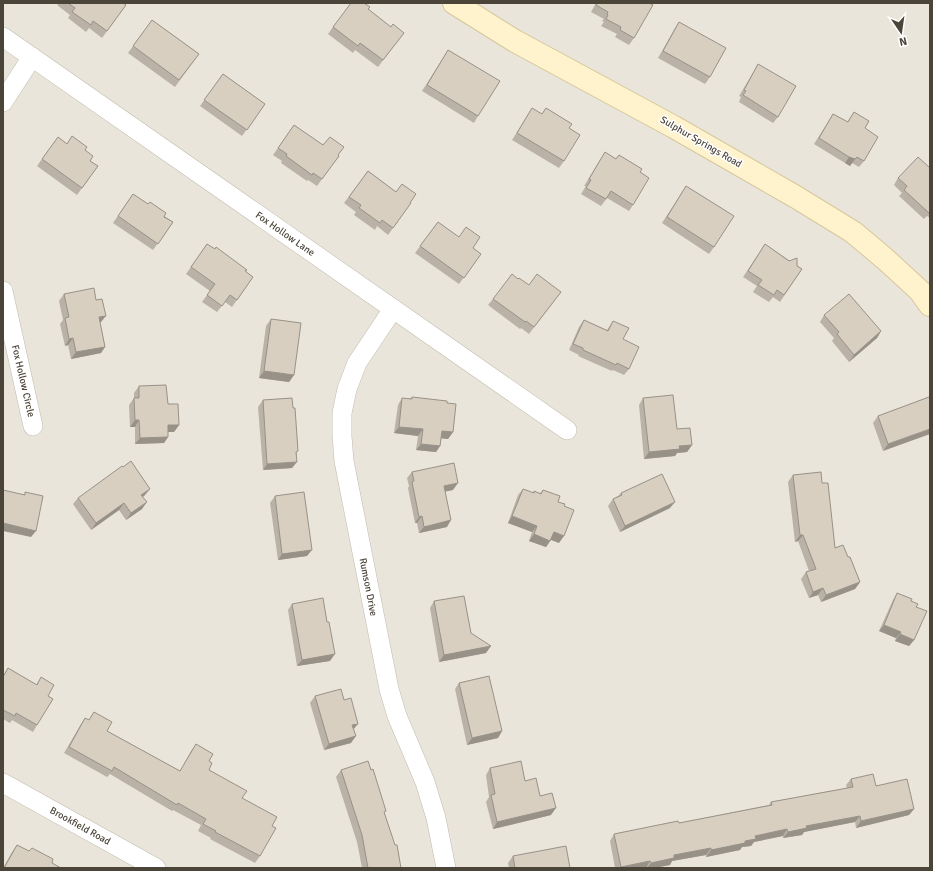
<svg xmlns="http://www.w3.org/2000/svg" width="933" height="871" font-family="Signika,sans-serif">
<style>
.residential{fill:#eae5da}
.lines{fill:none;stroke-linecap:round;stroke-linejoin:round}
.street-casing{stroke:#c2bbae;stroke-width:20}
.secondary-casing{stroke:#d6c79b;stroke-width:24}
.street{stroke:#fff;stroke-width:19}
.secondary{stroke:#fff3cd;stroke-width:22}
.wall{fill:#bab2a6}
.shaded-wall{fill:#979187}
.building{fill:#d8cfc1;stroke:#979187}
.labels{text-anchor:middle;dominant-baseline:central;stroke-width:3;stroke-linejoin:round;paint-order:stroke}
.street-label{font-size:10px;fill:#4b4439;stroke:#fff}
</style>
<rect width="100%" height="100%" fill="#f6f3ec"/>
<rect class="residential" x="3" y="3" width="927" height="865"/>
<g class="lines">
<defs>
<g id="street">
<polyline points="3,37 567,430"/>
<polyline points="3,102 32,57"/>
<polyline points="3,291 33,426"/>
<polyline points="393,309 357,363 347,389 342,413 342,436 344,461 389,689 397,716 425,782 436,818 446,868"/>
<polyline points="3,783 156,868"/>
</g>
<polyline id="secondary" points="454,3 515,41 674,127 796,197 853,232 884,258 920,291 930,305"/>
</defs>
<use href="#street" class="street-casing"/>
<use href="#secondary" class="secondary-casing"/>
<use href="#street" class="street"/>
<use href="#secondary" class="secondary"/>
</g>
<g class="wall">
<polygon points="59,3 123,3 126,5 102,38 89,28 86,32 68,18 70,15 57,5"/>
<polygon points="596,3 649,3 634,38 629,45 615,37 617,34 601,26 604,22 602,21 604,19 591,12"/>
<polygon points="368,9 391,27 404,33 378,67 355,50 353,53 328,34 333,27"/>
<polygon points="152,20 199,54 175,87 128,53"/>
<polygon points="679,22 710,77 705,84 658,58 675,28"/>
<polygon points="448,50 478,116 474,123 422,91"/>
<polygon points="758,64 778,117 773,123 739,102 741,97 739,96 754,71"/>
<polygon points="223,74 265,104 242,136 200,106"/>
<polygon points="532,108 542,114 546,108 569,128 564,161 559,168 512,140"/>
<polygon points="854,112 865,128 864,161 859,167 852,163 850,166 845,163 814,144 833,114 847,122"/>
<polygon points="294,125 339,156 317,186 308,180 307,181 281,163 282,161 273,155"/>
<polygon points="58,137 67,144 85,150 90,161 98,166 77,195 37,166"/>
<polygon points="605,152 616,159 619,155 640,172 633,205 629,211 607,198 601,206 581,194 586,186 584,186"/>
<polygon points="930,168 930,218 927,216 924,219 899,196 902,193 894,185 898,178"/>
<polygon points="368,171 411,203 388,235 377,226 375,230 354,215 356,212 344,203"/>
<polygon points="686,186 714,247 709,254 662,223"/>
<polygon points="133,194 173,222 153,250 113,223"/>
<polygon points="438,222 481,254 459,284 415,253"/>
<polygon points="207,244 253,277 232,307 225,302 217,312 202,302 210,291 186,274"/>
<polygon points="765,244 802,269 780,302 773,297 769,302 753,292 757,286 743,277"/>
<polygon points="518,279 529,285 561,292 529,334 521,328 520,329 488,305 493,299"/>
<polygon points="64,294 101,322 100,322 105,347 101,353 71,359 68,345 65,346 60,324 63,320 59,301"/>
<polygon points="824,315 881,331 877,338 849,362 832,341 834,338 820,322"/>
<polygon points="271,319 294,375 289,382 259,378 266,326"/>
<polygon points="584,320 607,330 613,321 623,339 629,369 624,375 613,370 612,371 578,356 579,355 569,350 579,327"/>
<polygon points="139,386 168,404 179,425 174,432 168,432 168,437 164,443 135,444 135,427 130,427 129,405 134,398 134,393"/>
<polygon points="412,397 447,403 453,432 448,439 441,438 440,446 436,452 416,450 418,436 394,433 398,405 402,398 410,399"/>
<polygon points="929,397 883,451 873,423 878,416"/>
<polygon points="643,398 677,429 692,445 687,452 677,453 675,456 644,459 639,405"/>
<polygon points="263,400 297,454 292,468 263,470 258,407"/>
<polygon points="412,472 453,490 445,491 447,527 419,533 417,523 415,523 408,488 409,486 407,478"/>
<polygon points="793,475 822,483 835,548 848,557 860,582 855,589 821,602 818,595 809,598 801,579 806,572 809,571 798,541 795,542 788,482"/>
<polygon points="523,489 533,493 534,491 540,493 543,490 558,502 559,543 551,540 546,547 529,541 532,532 508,523 518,495"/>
<polygon points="621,493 670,508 620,532 608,506 613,499 618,496"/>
<polygon points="145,495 143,497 142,509 126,520 119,510 91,530 73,504 78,498"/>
<polygon points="275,496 307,556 278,560 270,503"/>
<polygon points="897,593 911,601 914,640 909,646 895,641 896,638 879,631 893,600"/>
<polygon points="434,601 471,633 486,653 439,662 430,608"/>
<polygon points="292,604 330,661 297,666 288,610"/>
<polygon points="8,668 36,685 41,677 48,696 37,725 33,732 12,720 10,723 3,719 3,676"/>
<polygon points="459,683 502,731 498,738 467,745 455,689"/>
<polygon points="315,696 354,730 351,743 324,750 310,703"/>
<polygon points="94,712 107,731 180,771 191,751 196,744 209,761 209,770 242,798 272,826 260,856 255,863 210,839 211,838 198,831 201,825 173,810 172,811 110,774 107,777 64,753 81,724 85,718 89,720"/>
<polygon points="490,768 525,781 540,796 551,815 493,829 486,802 489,797 486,775"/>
<polygon points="341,770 384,813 401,868 362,868 357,842 336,777"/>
<polygon points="851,779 876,786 914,809 909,815 856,828 855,822 804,832 802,835 783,838 783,836 754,842 751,846 742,847 740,850 706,857 706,855 672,861 670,865 654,868 615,868 610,841 614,834 679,823 769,805 771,802 847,788 846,785"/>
<polygon points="17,845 29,851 32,848 52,863 61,868 3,868 12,852"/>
<polygon points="513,856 570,868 509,868 508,863"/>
</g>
<g class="shaded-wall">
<polygon points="849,157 855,159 850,166 845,163"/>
<polygon points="106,316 101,322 94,324 99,317"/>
<polygon points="881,331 877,338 849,362 854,355"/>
<polygon points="73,338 68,345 65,346 69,339"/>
<polygon points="105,347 101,353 71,359 76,352"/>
<polygon points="264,371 294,375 289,382 259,378"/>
<polygon points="135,420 139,420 135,427 130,427"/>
<polygon points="168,425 179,425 174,432 163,432"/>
<polygon points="399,427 423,429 418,436 394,433"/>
<polygon points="930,429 930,434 883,451 888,444"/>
<polygon points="442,431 453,432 448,439 437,438"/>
<polygon points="168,437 164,443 135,444 140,438"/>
<polygon points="421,444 440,446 436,452 416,450"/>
<polygon points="692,445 687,452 677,453 675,456 644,459 649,452 679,446"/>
<polygon points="297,462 292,468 263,470 267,464"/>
<polygon points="458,483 453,490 439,493 444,486"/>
<polygon points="150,489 145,495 137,501 141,495"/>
<polygon points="147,502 142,509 126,520 131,513"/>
<polygon points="675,502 670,508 620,532 625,526"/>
<polygon points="124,503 119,510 91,530 96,523"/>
<polygon points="422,516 417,523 415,523 419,517"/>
<polygon points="512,516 537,526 532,532 508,523"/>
<polygon points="451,520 447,527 419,533 424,527"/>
<polygon points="3,523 36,531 31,537 3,531"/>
<polygon points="554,532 564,536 559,543 549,539"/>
<polygon points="534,534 550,541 546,547 529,541"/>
<polygon points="800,535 803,535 798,541 795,542"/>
<polygon points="312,550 307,556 278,560 282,554"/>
<polygon points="860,582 855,589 821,602 826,595"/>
<polygon points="823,588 818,595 809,598 813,592"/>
<polygon points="884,625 901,632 896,638 879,631"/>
<polygon points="900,634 914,640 909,646 895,641"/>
<polygon points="491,646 486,653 439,662 444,655"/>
<polygon points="335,654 330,661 297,666 302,660"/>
<polygon points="358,724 353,730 352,725"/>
<polygon points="502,731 498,738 467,745 472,738"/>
<polygon points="356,736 351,743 324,750 329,744"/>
<polygon points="556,808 551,815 493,829 497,822"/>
<polygon points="914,809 909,815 856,828 861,821"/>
<polygon points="860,816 855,822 804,832 802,835 783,838 788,832 806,826"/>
<polygon points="787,829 783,836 754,842 751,846 742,847 740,850 706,857 711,850 745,841 755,836"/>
<polygon points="711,848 706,855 672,861 670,865 654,868 647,868 651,863 674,855"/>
<polygon points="650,861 646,868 620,868 621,867"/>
</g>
<g class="building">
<polygon points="68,3 123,3 126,5 107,31 93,21 91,25 72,12 75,8"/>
<polygon points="351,3 364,3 370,7 368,9 391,27 393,24 404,33 383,60 360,43 358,46 333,27"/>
<polygon points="597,3 649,3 653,5 634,38 620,30 621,27 606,19 608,15 607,14 608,12 596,5"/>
<polygon points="152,20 199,54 179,80 133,46"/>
<polygon points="679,22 726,48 710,77 663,51"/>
<polygon points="448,50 500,81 478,116 427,85"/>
<polygon points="758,64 796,86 778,117 743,95 746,91 744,90"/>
<polygon points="223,74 265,104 247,130 204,100"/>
<polygon points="532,108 542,114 546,108 572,124 569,128 580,135 564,161 517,133"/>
<polygon points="854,112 869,121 865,128 878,137 864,161 857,157 855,159 849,157 819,138 833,114 848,122"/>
<polygon points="294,125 323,145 330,137 344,147 338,155 339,156 322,179 313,173 312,175 286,156 287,154 278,148"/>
<polygon points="72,136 87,147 85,150 93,156 90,161 98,166 82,188 42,159 58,137 67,144"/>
<polygon points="605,152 616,159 619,155 642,169 640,172 649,178 633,205 611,191 606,199 586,188 591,180 589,179"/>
<polygon points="918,157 930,168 930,211 929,213 904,190 907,186 898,178"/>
<polygon points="368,171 396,192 402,184 416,194 410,203 411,203 393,228 382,220 380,223 359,208 361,205 349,197"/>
<polygon points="686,186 734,216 714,247 667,217"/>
<polygon points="133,194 148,204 150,202 166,213 164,217 173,222 158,244 118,216"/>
<polygon points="438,222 459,237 466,227 480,237 473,248 481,254 464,278 420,246"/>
<polygon points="207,244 215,249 216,247 247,270 245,271 253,277 237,300 230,295 222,306 207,295 215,284 191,267"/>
<polygon points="765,244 789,261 797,258 797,266 802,269 784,295 777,290 774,295 758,285 762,280 748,271"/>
<polygon points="512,274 518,279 519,278 529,285 537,274 561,292 534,327 526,321 525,322 493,299"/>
<polygon points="94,288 96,300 102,299 106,316 99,317 105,347 76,352 73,338 69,339 65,318 69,317 64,294"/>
<polygon points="849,294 881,331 854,355 837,334 839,332 824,315"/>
<polygon points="271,319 301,323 294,375 264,371"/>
<polygon points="584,320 608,331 613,321 629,328 623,339 639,347 629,369 617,363 616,365 583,350 583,348 573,344"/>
<polygon points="166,385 168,404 178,404 179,425 168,425 168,437 140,438 139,420 135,420 134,398 139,398 139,386"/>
<polygon points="673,395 677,429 690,428 692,445 679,446 680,449 649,452 643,398"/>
<polygon points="412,397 447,401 447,403 456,404 453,432 442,431 440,446 421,444 423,429 399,427 402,398 412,399"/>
<polygon points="929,397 930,399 930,429 888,444 878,416"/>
<polygon points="292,398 293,408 295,408 298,451 296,452 297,462 267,464 263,400"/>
<polygon points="131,461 150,489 141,495 147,502 131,513 124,503 96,523 78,498 122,466 123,467"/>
<polygon points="454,463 458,483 444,486 451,520 424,527 422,516 419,517 412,482 414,481 412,472"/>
<polygon points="821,472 822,483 828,483 835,548 843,545 848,557 850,557 860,582 826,595 823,588 813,592 806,572 816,569 803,535 800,535 793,475"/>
<polygon points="662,474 675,502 625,526 613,499 622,495 621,493"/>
<polygon points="523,489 534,493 534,491 541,494 543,490 560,496 558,502 565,504 564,506 574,510 564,536 554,532 550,541 534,534 537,526 512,516"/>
<polygon points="3,490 25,495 25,492 43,496 36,531 3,523"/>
<polygon points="304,492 312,550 282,554 275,496"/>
<polygon points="897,593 912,599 911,601 918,604 916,607 927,611 914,640 900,634 901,632 884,625"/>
<polygon points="464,596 471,633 491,646 444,655 434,601"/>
<polygon points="323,598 327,622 329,622 335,654 302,660 292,604"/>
<polygon points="8,668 37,685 41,677 54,685 48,696 53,699 37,725 16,713 15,716 3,710 3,677"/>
<polygon points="489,676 502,731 472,738 459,683"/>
<polygon points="341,689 344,700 351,698 358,724 352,725 356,736 329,744 315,696"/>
<polygon points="94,712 112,722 107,731 180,771 196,744 213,754 209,761 212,763 209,770 247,791 242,798 277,817 272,826 276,828 260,856 215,832 216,831 203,824 206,819 178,803 177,805 114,767 112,771 69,747 85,718 89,720"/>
<polygon points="368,761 371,770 373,769 386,811 384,812 395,845 397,845 401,868 368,868 362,835 341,770"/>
<polygon points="521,761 525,781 536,778 540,796 552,793 556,808 497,822 491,795 495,794 490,768"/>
<polygon points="873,774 876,786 907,779 914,809 861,821 860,816 806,826 807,828 788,832 787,829 755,836 756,839 745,841 745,843 711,850 711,848 674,855 674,858 651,863 650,861 621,867 614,834 678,821 679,823 772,805 771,802 853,787 851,779"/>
<polygon points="17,845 29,851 32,848 53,859 52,863 61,868 4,868"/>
<polygon points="566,846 570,868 515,868 513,856"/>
</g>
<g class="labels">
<g class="street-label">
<text transform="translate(701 142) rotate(30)">Sulphur Springs Road</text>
<text transform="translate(285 234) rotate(35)">Fox Hollow Lane</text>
<text transform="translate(23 381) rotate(77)">Fox Hollow Circle</text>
<text transform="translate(368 587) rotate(79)">Rumson Drive</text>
<text transform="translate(80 826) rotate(29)">Brookfield Road</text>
</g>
</g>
<rect width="933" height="871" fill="none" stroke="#4b4439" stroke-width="8"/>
<g transform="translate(901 32) rotate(167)" stroke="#ffffff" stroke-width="3" paint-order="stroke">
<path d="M0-3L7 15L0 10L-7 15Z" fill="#4b4439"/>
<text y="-6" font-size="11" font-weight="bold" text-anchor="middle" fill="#4b4439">N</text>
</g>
</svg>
